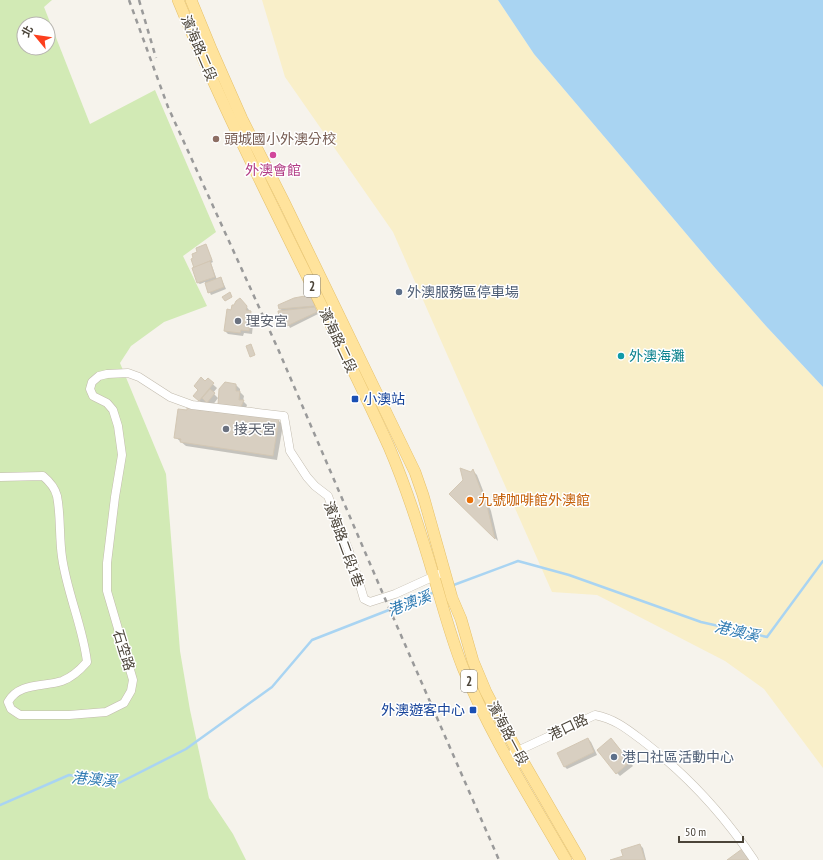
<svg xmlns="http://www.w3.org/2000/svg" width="823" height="860" font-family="'PT Sans Narrow','Noto Sans TC',sans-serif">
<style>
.green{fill:#d2eab5;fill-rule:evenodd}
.sand{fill:#f9efc9}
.water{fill:#a9d4f2}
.shadow{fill:#0003}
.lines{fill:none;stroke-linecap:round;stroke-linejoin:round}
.stream{stroke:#a9d4f2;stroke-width:2.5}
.building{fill:#d8cfc1;stroke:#d3c7b4}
.minor-casing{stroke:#c2bbae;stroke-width:9}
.major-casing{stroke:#e6c16a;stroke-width:12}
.minor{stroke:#fff;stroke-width:8}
.major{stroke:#ffe39c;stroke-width:11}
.rail{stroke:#9a9a9a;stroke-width:2.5;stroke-dasharray:5 5;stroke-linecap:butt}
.education-dot{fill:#8d6e63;stroke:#fff;stroke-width:1.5}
.hotel-dot{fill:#d1479c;stroke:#fff;stroke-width:1.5}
.service-dot{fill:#5c6f8a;stroke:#fff;stroke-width:1.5}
.worship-dot{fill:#6b7280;stroke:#fff;stroke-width:1.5}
.culture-dot{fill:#0f9aa8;stroke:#fff;stroke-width:1.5}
.transit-dot{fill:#1a4fb4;stroke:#fff;stroke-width:1.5}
.food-dot{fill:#e8710a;stroke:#fff;stroke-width:1.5}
.labels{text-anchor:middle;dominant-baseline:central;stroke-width:3;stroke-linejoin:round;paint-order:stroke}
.shield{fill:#fff;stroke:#817c74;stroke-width:1}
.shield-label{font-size:13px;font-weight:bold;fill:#4b4439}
.street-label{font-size:14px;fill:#4b4439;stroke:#fff}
.education-label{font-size:14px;fill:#785e54;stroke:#fff;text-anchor:start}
.hotel-label{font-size:14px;fill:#b23c85;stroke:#fff}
.service-label{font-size:14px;fill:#4e5e75;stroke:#fff;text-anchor:start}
.worship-label{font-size:14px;fill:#5b616d;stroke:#fff;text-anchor:start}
.culture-label{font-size:14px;fill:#0d838f;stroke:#fff;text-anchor:start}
.transit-label{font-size:14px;fill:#164399;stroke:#fff;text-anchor:start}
.food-label{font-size:14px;fill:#c56008;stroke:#fff;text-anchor:start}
.water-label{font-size:15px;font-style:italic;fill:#2e7ab2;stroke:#fff}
</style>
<rect width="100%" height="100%" fill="#f6f3ec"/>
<path class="green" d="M0,0H52L44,7L90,124L155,90L216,232L183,256L207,306L164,322L131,346L120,363L166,474L180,651L190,710L209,798L233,834L246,860H0ZM24,24H48V48H24Z"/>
<polygon class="sand" points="262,0 498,0 534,54 613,147 716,269 766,326 823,387 823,768 764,689 725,661 597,595 552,592 393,232 285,77"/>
<polygon class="water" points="498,0 823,0 823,387 766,326 716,269 613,147 534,54"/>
<g class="shadow">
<polygon points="206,245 213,262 211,263 217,280 220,278 222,280 226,289 211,295 205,282 200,284 198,283 199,252"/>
<polygon points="310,296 318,314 290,328 284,316 281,317 280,315 283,311 280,309"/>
<polygon points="243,302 249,310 249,312 254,315 252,334 244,333 243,336 228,334 225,331 232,311"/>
<polygon points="208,380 217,388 213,393 218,398 212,406 206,401 204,404 198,400"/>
<polygon points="236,385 240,389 240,392 244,396 243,401 247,405 245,411 223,408"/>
<polygon points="278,420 283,425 277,460 186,446 175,437"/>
<polygon points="473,471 477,475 491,511 498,541 450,494"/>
<polygon points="588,739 591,742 597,755 567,769 564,766"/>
<polygon points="614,742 633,766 620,776 617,773"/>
<polygon points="640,845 643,848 646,860 613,860 624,857"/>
</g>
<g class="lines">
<g class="stream">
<polyline points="451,586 518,561 569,575 701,622 767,637 823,561"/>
<polyline points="0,805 69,775 119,783 186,749 272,687 312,640 435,592"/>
</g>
</g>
<g class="building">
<polygon points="206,244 212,260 194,268 191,259 193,258 192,254 197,252 196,248"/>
<polygon points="210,261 215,277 197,283 192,268"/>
<polygon points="221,277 224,287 208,293 205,283"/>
<polygon points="230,292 232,297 225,301 222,297"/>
<polygon points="310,295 315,306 279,309 278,305 294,298"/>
<polygon points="240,298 247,306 246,310 251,311 249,331 241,330 240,333 224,331 227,309 231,310 232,305 234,305 236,301"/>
<polygon points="315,307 317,312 287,326 282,315 279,316 278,311"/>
<polygon points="251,344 255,355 250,357 246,346"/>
<polygon points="201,377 205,381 208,378 214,383 199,401 193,396 198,390 194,386"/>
<polygon points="225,382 236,384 236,391 240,391 239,400 244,400 241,407 218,405 219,389"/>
<polygon points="210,389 215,393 207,403 202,398"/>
<polygon points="187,405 279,419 273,456 180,442 181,439 174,438 178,409 187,410"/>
<polygon points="460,468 471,472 473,469 487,506 495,539 449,494 463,480"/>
<polygon points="588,738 594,752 564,767 557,753"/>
<polygon points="611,738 630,762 616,774 597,750"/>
<polygon points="640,844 645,860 610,860 623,856 621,850"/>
<polygon points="742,849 749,860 727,860"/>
</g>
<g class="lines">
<defs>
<g id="minor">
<path d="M0,477L43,476C49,481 55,488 57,496C61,516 59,537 62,557C67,593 83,627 87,662C80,670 73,677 62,681C44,687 19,682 8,702L11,709L20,715H69L106,712L124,703L131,691L133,680L107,591V563L115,497L122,455L118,426L113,410L107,403L93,396L90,389L92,382L99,376L107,374L128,373L139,377L170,397L192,405L284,416L290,451L307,477L315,486L328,496L353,562L364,599L370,602L395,594L439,574"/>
<path d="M513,753L595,715C615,719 627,729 643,741C686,774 724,815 754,860"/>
</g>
<g id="major">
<path d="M178,0C241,153 321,297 389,447C407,489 421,533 434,577C443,607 451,638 463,668C490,735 530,797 566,860"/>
<polyline points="191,0 212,51 242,119 284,202 415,472 423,495 452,598 461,619 473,661 486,692 517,751 580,860"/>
</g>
</defs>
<use href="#minor" class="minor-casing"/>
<use href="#major" class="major-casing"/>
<use href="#minor" class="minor"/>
<use href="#major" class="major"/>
<g class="rail">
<polyline points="129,0 168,107 278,349 383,594 499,860"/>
<polyline points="139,0 156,58"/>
</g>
</g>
<circle class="education-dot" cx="216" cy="139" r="4"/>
<circle class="hotel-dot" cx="273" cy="155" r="4"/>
<g class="service-dot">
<circle cx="399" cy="292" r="4"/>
<circle cx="614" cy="757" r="4"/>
</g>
<g class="worship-dot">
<circle cx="238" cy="321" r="4"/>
<circle cx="226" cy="429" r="4"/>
</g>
<circle class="culture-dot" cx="621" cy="356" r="4"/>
<g class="transit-dot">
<rect x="351" y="395" width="8" height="8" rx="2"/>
<rect x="469" y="706" width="8" height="8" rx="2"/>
</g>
<circle class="food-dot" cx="470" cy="500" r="4"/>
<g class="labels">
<g class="shield">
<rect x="304" y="275" width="16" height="22" rx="3"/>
<rect x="461" y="670" width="16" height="22" rx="3"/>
</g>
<g class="shield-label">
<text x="312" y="286">2</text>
<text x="469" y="681">2</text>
</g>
<g class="street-label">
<text transform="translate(199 48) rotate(67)">濱海路二段</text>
<text transform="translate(338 340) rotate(65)">濱海路二段</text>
<text transform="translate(344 544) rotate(70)">濱海路二段1巷</text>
<text transform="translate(124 650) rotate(73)">石空路</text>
<text transform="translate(568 727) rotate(-25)">港口路</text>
<text transform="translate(508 733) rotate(62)">濱海路一段</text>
</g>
<g class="education-label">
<text x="224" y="139">頭城國小外澳分校</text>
</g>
<g class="hotel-label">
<text x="273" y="170">外澳會館</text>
</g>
<g class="service-label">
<text x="407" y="292">外澳服務區停車場</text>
<text x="622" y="757">港口社區活動中心</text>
</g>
<g class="worship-label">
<text x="246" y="321">理安宮</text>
<text x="234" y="429">接天宮</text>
</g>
<g class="culture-label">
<text x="629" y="356">外澳海灘</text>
</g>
<g class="transit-label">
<text x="363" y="399">小澳站</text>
<text x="465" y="710" text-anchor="end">外澳遊客中心</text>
</g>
<g class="food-label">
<text x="478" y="500">九號咖啡館外澳館</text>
</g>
<g class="water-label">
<text transform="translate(409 603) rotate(-21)">港澳溪</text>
<text transform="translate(737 631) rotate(13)">港澳溪</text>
<text transform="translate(94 779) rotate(5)">港澳溪</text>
</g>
</g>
<g transform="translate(36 36) rotate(299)"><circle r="19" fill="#ffffff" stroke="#b7b4b0"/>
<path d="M0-3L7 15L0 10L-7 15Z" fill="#fc3f1d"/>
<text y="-6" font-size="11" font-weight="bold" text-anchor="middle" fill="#4b4439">北</text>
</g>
<path d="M679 836v6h64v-6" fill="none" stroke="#4b4439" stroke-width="2"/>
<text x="685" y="836" font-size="12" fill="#4b4439" stroke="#ffffff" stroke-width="3" paint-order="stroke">50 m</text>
</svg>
